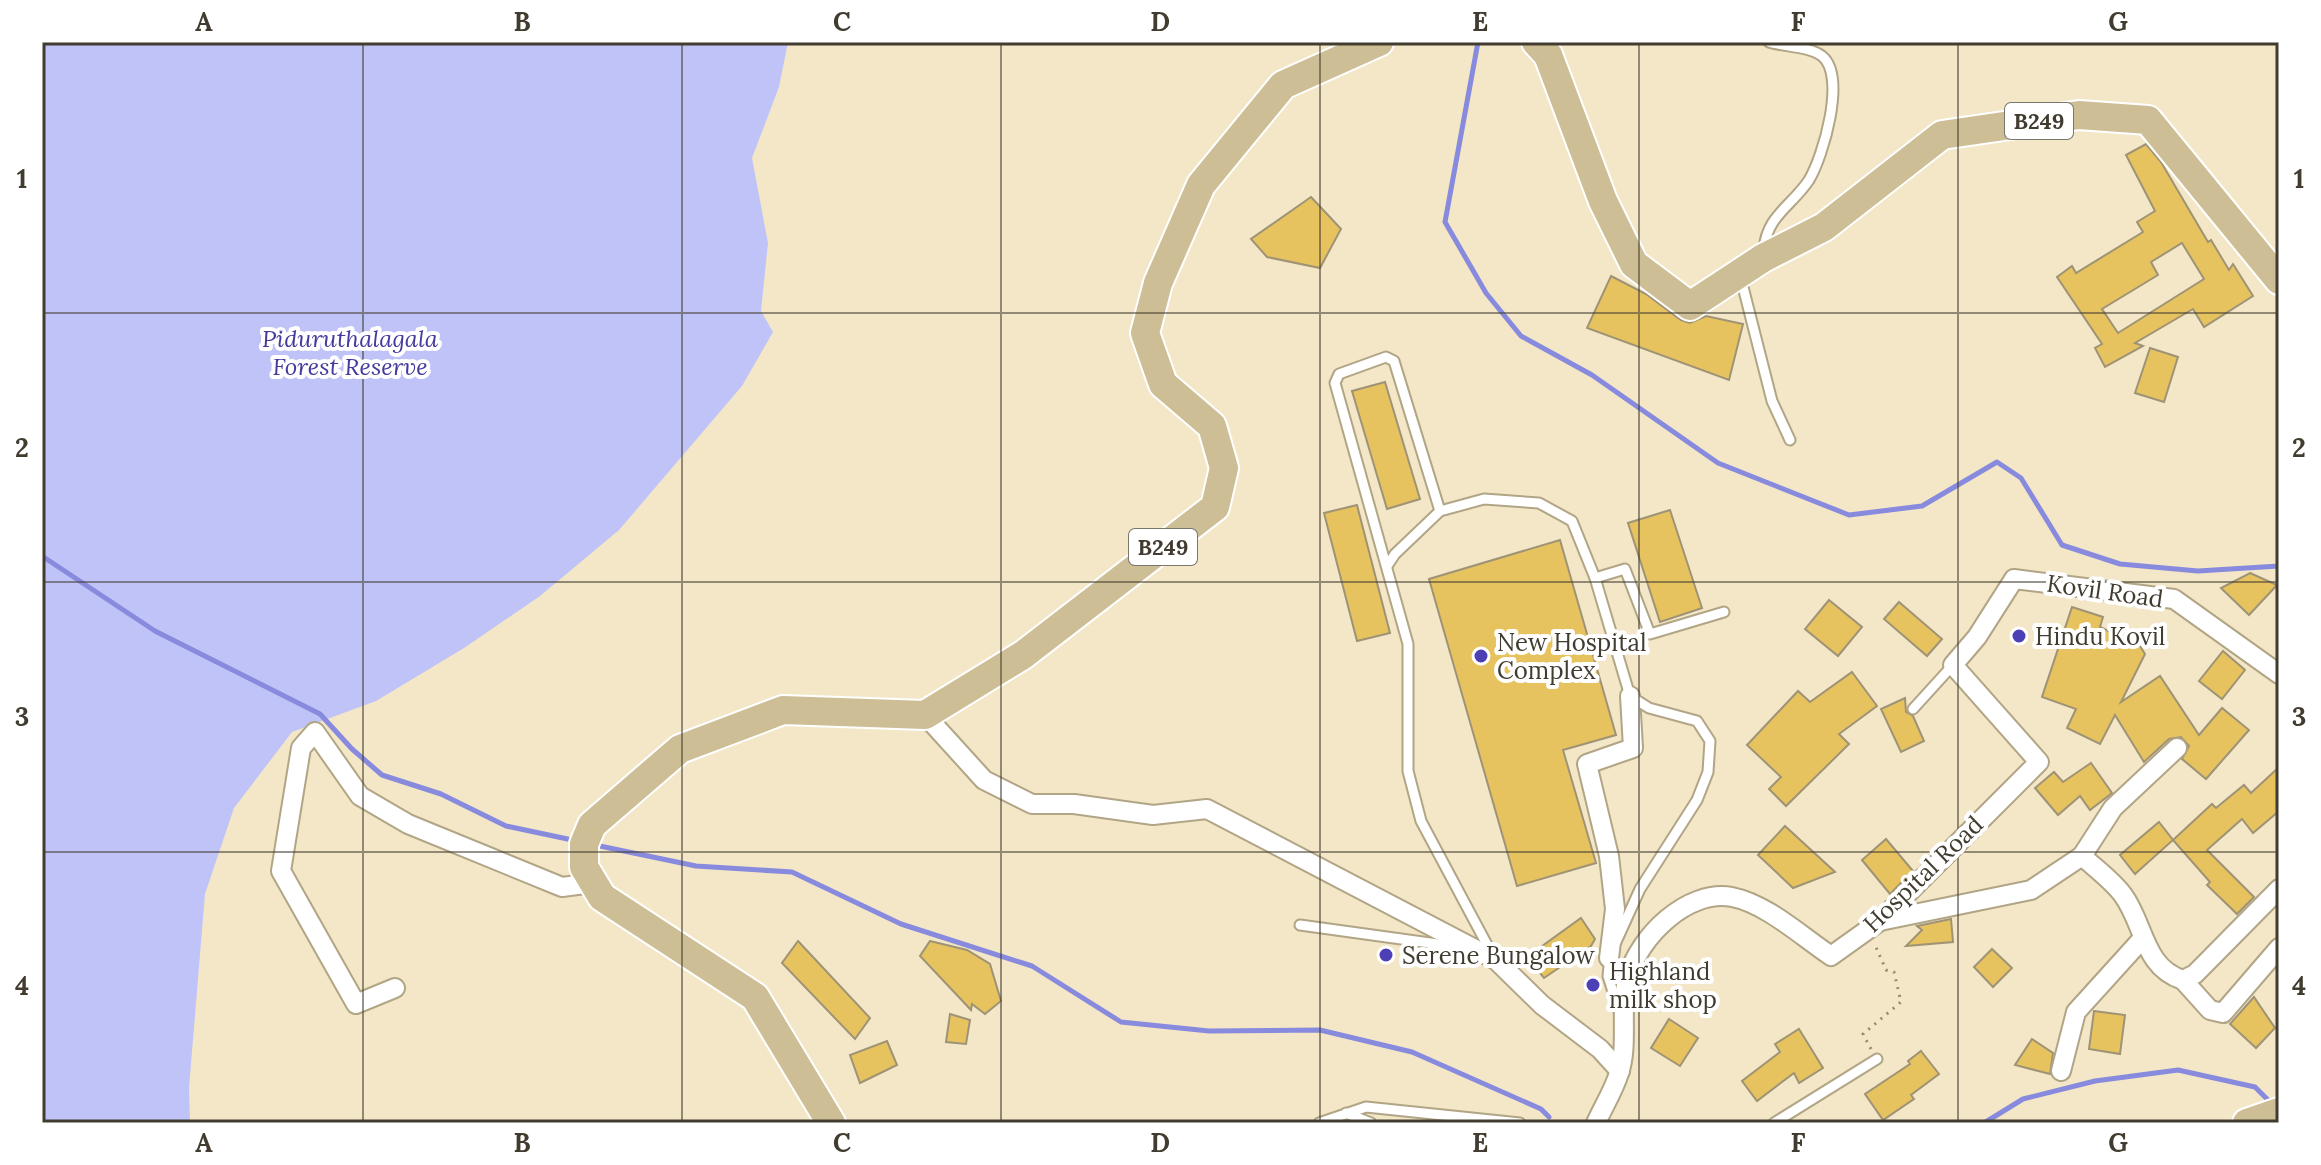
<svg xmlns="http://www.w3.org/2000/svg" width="2321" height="1165" font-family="Lora,serif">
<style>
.green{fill:#c0c3f7}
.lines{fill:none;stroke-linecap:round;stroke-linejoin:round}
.stream{stroke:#888ade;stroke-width:5}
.building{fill:#e7c360;stroke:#9f9375;stroke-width:2;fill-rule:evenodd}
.service-casing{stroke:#b1a586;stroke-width:13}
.minor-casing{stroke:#b1a586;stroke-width:22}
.primary-casing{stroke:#fff;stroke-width:32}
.path{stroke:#928a74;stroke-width:3;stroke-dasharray:2 6;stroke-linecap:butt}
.service{stroke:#fff;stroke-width:9}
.minor{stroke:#fff;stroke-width:18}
.primary{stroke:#cdbe96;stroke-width:28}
.grid{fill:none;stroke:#413c2f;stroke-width:2;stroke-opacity:0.55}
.poi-dot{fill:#4d40b7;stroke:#fff;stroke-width:3}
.labels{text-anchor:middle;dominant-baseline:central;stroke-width:8;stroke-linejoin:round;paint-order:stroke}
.shield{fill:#fff;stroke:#7a766d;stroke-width:2}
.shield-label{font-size:22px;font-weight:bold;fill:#413c2f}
.park-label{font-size:24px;font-style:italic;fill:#443a9d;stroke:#fff}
.street-label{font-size:24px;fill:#413c2f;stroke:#fff}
.poi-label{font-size:24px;fill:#413c2f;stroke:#fff;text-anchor:start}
.neatline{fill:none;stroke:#413c2f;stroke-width:3}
.grid-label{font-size:26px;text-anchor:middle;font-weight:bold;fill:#413c2f}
</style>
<rect width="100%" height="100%" fill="#f3e7c7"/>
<polygon class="green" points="42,42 788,42 779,87 752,158 768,243 761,311 773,332 742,386 619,530 540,596 464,648 376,701 292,732 234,808 205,894 189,1088 190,1123 42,1123"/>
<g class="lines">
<g class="stream">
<polyline points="1478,42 1445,222 1486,293 1521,336 1592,375 1718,463 1849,515 1922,506 1997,462 2021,478 2062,545 2120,564 2198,571 2279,566"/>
<polyline points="42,556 155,631 320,714 352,749 382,775 441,794 506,826 577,841"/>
<polyline points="595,845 696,866 792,872 901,924 1032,966 1121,1022 1209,1031 1320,1030 1412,1052 1541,1109 1549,1117"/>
<polyline points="1984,1123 2023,1099 2095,1081 2178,1070 2255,1087 2271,1103"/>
</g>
</g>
<g class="building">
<path d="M2146,144L2161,162L2208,242L2211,240L2229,270L2233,264L2253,296L2204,327L2193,309L2135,343L2143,346L2105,367L2095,348L2102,344L2057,277L2072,266L2076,273L2143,232L2137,222L2155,211L2126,155ZM2182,243L2204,279L2118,333L2102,309L2158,275L2151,262Z"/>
<polygon points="1311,197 1341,229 1320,268 1267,257 1251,239"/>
<polygon points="1611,276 1646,294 1681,320 1690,323 1706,316 1743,324 1729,380 1587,328"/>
<polygon points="2150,348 2178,357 2164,402 2135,393"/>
<polygon points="1385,382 1420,499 1387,509 1352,391"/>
<polygon points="1357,505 1390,633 1357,641 1324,513"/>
<polygon points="1670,510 1702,608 1660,622 1628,523"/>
<polygon points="1560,540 1616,735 1563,750 1596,863 1517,886 1429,579"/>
<polygon points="2250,573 2277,585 2249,615 2221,588"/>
<polygon points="1829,600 1862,627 1838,656 1805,629"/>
<polygon points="1899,602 1942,639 1927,656 1884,619"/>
<polygon points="2072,607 2103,617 2100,627 2140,646 2145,654 2121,702 2160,676 2199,735 2222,708 2249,730 2206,779 2182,759 2189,746 2181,737 2169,739 2144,762 2115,715 2100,744 2067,728 2076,709 2042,697"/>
<polygon points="2223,651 2245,670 2222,699 2199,681"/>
<polygon points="1852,672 1877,706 1839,734 1849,744 1786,806 1769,789 1781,777 1747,745 1798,691 1810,702"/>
<polygon points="1905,698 1906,712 1913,716 1924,741 1901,752 1881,709"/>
<polygon points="2091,763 2112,793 2090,810 2080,796 2058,815 2035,788 2054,772 2063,782"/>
<polygon points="2279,767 2279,811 2253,833 2242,819 2207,850 2254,897 2237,914 2207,885 2210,882 2173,840 2212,804 2216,808 2244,785 2251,793"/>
<polygon points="2159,822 2173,840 2135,874 2120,855"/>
<polygon points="1785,826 1835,872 1793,888 1758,855"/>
<polygon points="1886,839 1913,871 1890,894 1862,860"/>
<polygon points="1581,918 1595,939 1591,946 1544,978 1527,957"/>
<polygon points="1951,919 1953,942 1906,946 1922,930 1917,926"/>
<polygon points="798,941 870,1018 855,1039 782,963"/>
<polygon points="930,941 967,950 990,964 1001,1001 985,1014 972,1004 971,1010 920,956"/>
<polygon points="1992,949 2012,968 1993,987 1974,967"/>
<polygon points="2254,997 2275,1028 2256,1048 2230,1024"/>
<polygon points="2094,1011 2125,1015 2120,1054 2089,1049"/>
<polygon points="950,1014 970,1020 966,1044 946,1042"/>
<polygon points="1669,1019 1698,1038 1680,1066 1651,1048"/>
<polygon points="1799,1029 1823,1068 1799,1083 1794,1073 1757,1101 1742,1081 1780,1052 1775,1044"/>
<polygon points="2032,1039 2053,1053 2050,1074 2015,1065"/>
<polygon points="887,1041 897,1065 860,1083 850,1055"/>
<polygon points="1921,1051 1939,1074 1911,1095 1914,1099 1883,1120 1865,1094 1910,1064 1908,1061"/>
</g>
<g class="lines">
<defs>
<g id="service">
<path d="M1764,250C1766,216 1792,206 1809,180C1823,157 1847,76 1822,56C1809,46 1784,47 1769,42"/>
<polyline points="1741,279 1772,401 1790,440"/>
<polyline points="1440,511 1394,361 1386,357 1339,374 1335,383 1408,644 1408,771 1421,821 1492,954"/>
<polyline points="1387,566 1395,554 1440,511 1484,499 1539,503 1572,521 1595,578 1630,696 1649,708 1697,721 1710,741 1708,772 1697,800 1640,889 1616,942"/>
<polyline points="1595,578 1625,569 1650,634 1724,612"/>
<polyline points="1913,709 1953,665"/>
<polyline points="1300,925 1459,947"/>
<polyline points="1610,955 1608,976 1619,1011"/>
<polyline points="1346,1113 1371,1123"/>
<polyline points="1319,1123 1366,1107 1520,1123"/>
<polyline points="1774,1123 1877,1059"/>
</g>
<g id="minor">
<polyline points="925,715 984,780 1032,804 1074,804 1153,815 1207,809 1496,960 1542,1005 1600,1049 1620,1071"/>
<polyline points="2082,856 2113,808 2177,748"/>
<path d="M1880,921L2031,890L2082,856C2095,868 2113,881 2123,895C2145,925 2143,967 2183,980L2195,974L2279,889"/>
<polyline points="1609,958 1615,909 1609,856 1587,764 1633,748 1630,696"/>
<polyline points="2183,980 2210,1010 2223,1013 2279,948"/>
<polyline points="395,988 356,1004 281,871 301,748 315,732 360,796 408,824 562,887 593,883"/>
<polyline points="2061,1071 2076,1012 2143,938"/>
<path d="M1596,1123C1603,1107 1614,1090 1619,1073C1629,1044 1619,1007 1628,977C1639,937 1687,889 1732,897C1767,904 1801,936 1831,956L1880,921L2039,762L1953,665L1977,637L2014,579L2174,599L2279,674"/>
</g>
<g id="primary">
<polyline points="1536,42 1548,55 1603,201 1634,264 1690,306 1763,258 1824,227 1942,135 2079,115 2148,120 2279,280"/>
<polyline points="831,1123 755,997 602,897 584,867 584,844 592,825 680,749 783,710 925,715 1023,655 1215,507 1224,468 1212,426 1163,384 1145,333 1158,283 1201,185 1283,85 1379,42"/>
<polyline points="2247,1123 2279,1112"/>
</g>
</defs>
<use href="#service" class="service-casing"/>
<use href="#minor" class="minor-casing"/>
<use href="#primary" class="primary-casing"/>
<polyline class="path" points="1871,1049 1863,1034 1901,1002 1894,972 1886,970 1875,945"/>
<use href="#service" class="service"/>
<use href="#minor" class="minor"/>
<use href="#primary" class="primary"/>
</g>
<path class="grid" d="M363,42V1123M682,42V1123M1001,42V1123M1320,42V1123M1639,42V1123M1958,42V1123M42,313H2279M42,582H2279M42,852H2279"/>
<g class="poi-dot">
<circle cx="2019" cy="636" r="8"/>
<circle cx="1481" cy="656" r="8"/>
<circle cx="1386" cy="955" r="8"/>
<circle cx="1593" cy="985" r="8"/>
</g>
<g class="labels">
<g class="shield">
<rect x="2005" y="103" width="68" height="36" rx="6"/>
<rect x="1129" y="529" width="68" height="36" rx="6"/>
</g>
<g class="shield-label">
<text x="2039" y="121">B249</text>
<text x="1163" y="547">B249</text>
</g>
<g class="park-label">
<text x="350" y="338">Piduruthalagala<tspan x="350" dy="28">Forest Reserve</tspan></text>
</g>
<g class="street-label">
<text transform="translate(2105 591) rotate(8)">Kovil Road</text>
<text transform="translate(1923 874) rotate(-44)">Hospital Road</text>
</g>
<g class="poi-label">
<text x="2035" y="636">Hindu Kovil</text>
<text x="1497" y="642">New Hospital<tspan x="1497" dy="28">Complex</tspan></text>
<text x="1402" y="955">Serene Bungalow</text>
<text x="1609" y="971">Highland<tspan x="1609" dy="28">milk shop</tspan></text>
</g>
</g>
<rect width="2321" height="1165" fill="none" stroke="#ffffff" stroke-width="88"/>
<rect x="44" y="44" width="2233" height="1077" class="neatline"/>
<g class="grid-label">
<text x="204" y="31">A</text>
<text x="522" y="31">B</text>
<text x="842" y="31">C</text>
<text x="1160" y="31">D</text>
<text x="1480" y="31">E</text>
<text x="1798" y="31">F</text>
<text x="2118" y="31">G</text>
<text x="22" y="188">1</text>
<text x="2299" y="188">1</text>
<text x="22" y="457">2</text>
<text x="2299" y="457">2</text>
<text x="22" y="726">3</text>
<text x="2299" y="726">3</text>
<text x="22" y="995">4</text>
<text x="2299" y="995">4</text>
<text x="204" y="1152">A</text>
<text x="522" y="1152">B</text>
<text x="842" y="1152">C</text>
<text x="1160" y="1152">D</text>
<text x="1480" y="1152">E</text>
<text x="1798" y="1152">F</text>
<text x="2118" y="1152">G</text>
</g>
</svg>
